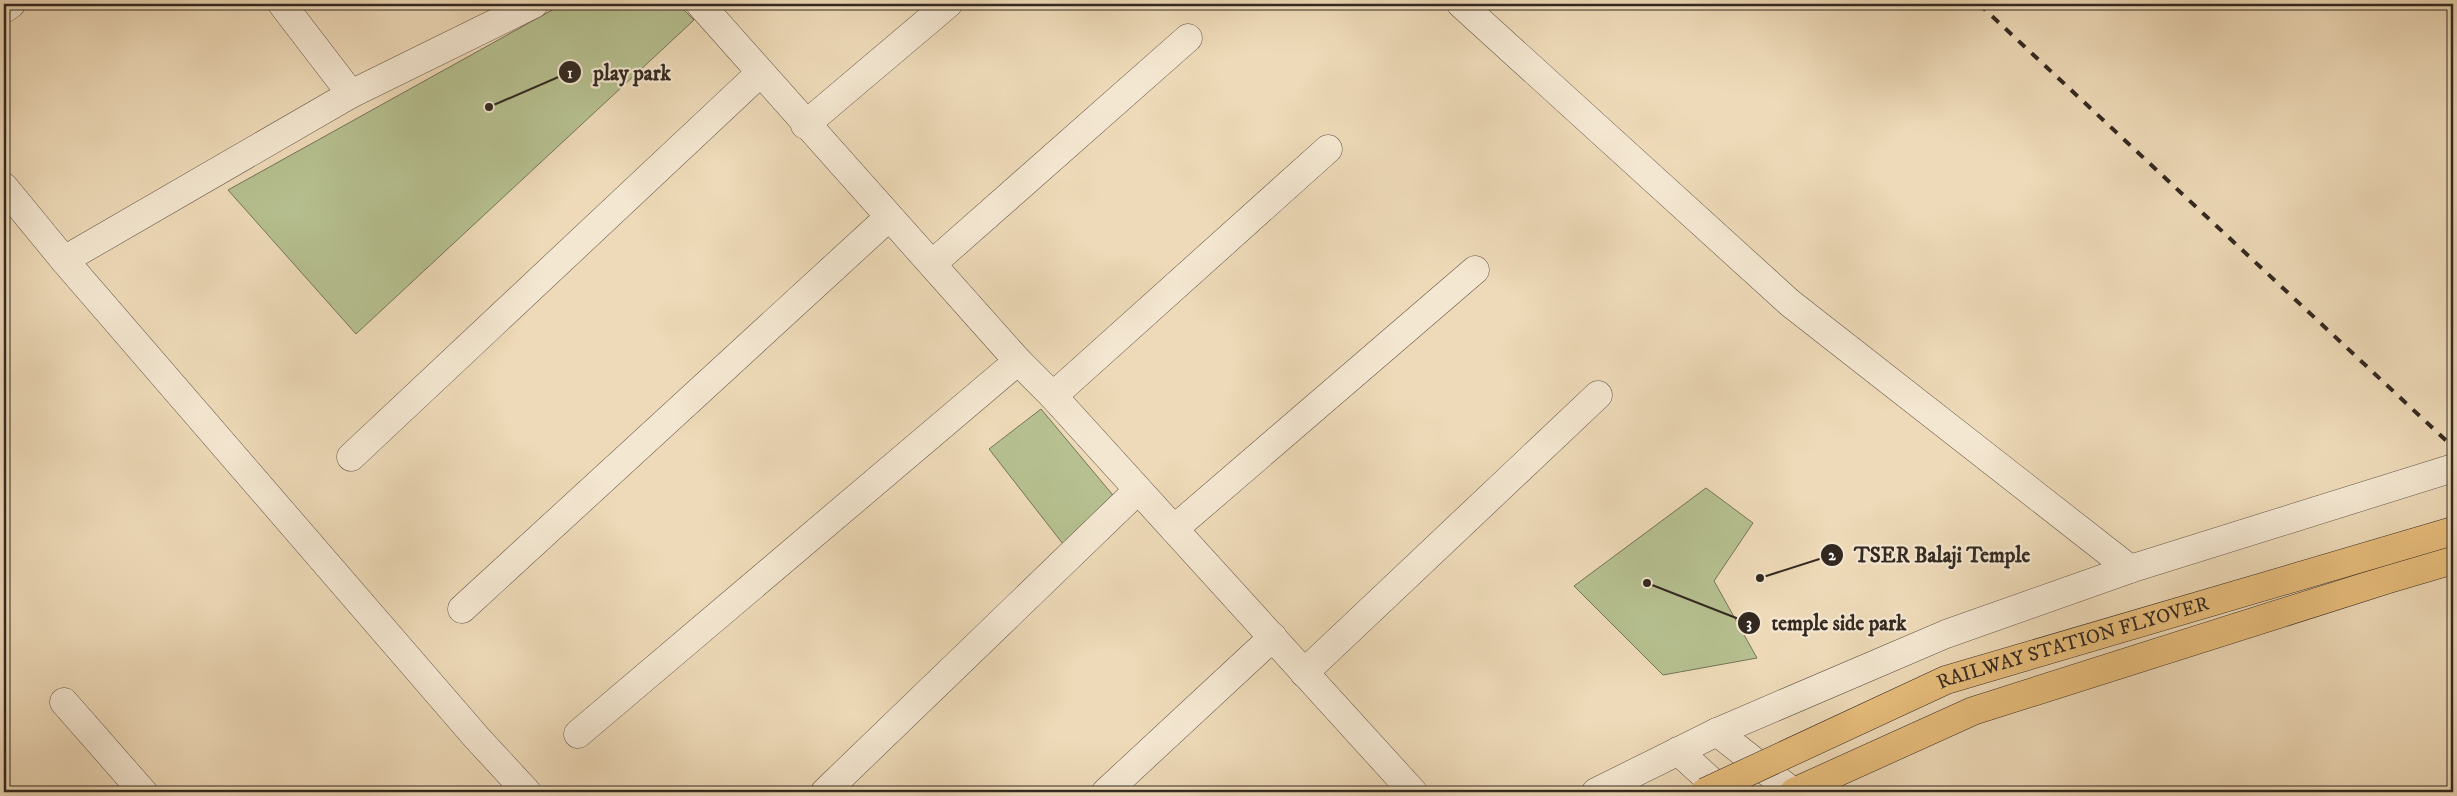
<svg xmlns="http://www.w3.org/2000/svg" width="2457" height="796" font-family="'IM FELL DW Pica',serif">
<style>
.green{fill:#b6c090;stroke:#747458}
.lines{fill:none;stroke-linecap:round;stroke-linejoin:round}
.minor-casing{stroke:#625547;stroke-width:29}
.tertiary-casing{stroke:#625547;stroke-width:29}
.primary-casing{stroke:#332921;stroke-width:29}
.minor{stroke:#f4e7d1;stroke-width:28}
.tertiary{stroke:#f4e7d1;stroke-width:28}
.primary{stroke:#e7bd7c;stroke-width:28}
.rail{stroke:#332921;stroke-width:4;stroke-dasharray:9 9;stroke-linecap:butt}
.primary-bridge-casing{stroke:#332921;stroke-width:29;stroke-linecap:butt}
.primary-bridge{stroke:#e7bd7c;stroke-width:28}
.labels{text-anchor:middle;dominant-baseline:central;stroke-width:4.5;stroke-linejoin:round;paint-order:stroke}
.street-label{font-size:20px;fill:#332921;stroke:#f4e7d1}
.leader{fill:none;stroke:#332921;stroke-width:2}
.callout-dot{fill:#332921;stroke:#f4e7d1;stroke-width:2}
.mark-label{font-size:15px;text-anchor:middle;font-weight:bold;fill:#fff}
.callout-label{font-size:21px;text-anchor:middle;font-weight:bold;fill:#332921;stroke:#f4e7d1;stroke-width:4.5;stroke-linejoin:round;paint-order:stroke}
</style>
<rect width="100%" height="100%" fill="#eedab8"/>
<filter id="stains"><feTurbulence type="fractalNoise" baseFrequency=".004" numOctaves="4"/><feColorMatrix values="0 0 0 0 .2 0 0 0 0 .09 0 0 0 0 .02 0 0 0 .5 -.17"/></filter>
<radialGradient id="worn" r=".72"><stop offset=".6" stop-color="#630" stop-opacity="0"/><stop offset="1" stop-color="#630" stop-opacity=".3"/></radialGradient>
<g class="green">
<polygon points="563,4 678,4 694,20 356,334 228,190"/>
<polygon points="1041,409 1117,500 1063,544 989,449"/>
<polygon points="1706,488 1753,523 1714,581 1757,658 1663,675 1574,586"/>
</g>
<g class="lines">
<defs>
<g id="minor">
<polyline points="282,4 351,94"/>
<polyline points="700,4 1018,361 1053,396 1413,792"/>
<polyline points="1461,4 1790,303 2130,569"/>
<polyline points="4,9 11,4"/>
<polyline points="805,125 948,4"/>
<polyline points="4,187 64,260 477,738 527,792"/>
<polyline points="64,260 351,94 534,4"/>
<polyline points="932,264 1188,38"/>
<polyline points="1053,396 1328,149"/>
<polyline points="351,457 760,73"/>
<polyline points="1174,529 1475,270"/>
<polyline points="462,609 889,217"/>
<polyline points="1304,673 1598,395"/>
<polyline points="64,702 143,792"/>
<polyline points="578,734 1018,361"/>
<polyline points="825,792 1138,490"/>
<polyline points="1106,792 1273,637"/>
</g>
<g id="tertiary">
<polyline points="1717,732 1793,792"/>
<polyline points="1678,751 1723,792"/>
<polyline points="1596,792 1717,732 1946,634 2130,569 2453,468"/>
</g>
<polyline id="primary" points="1794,792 1973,711 2389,579 2453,560"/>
</defs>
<use href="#minor" class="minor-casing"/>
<use href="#tertiary" class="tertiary-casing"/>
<use href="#primary" class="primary-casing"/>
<use href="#minor" class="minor"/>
<use href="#tertiary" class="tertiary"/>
<use href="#primary" class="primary"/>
<polyline class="rail" points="1979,4 2453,447"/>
<defs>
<g id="primary-bridge">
<path id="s1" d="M1705,792L1946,680L2453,531"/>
</g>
</defs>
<use href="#primary-bridge" class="primary-bridge-casing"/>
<use href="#primary-bridge" class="primary-bridge"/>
</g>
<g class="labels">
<g class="street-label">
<text stroke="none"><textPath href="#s1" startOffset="398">RAILWAY STATION FLYOVER</textPath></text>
</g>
</g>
<path class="leader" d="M489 107L570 72M1760 578L1832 555M1647 583L1749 623"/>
<g class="callout-dot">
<circle cx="489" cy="107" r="5"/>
<circle cx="1760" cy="578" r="5"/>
<circle cx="1647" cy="583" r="5"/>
<circle cx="570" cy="72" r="12"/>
<circle cx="1832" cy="555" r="12"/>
<circle cx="1749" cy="623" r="12"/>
</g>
<g class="mark-label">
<text x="570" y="78">1</text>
<text x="1832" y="560">2</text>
<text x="1749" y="628">3</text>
</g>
<g class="callout-label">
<text x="632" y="80">play park</text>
<text x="1942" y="562">TSER Balaji Temple</text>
<text x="1839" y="630">temple side park</text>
</g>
<rect width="2457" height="796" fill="none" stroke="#eedab8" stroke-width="20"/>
<rect x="5" y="5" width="2447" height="786" fill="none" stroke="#332921" stroke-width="2.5"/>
<rect x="10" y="10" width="2437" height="776" fill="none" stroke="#332921"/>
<rect width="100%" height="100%" filter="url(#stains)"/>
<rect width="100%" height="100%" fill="url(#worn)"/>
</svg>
